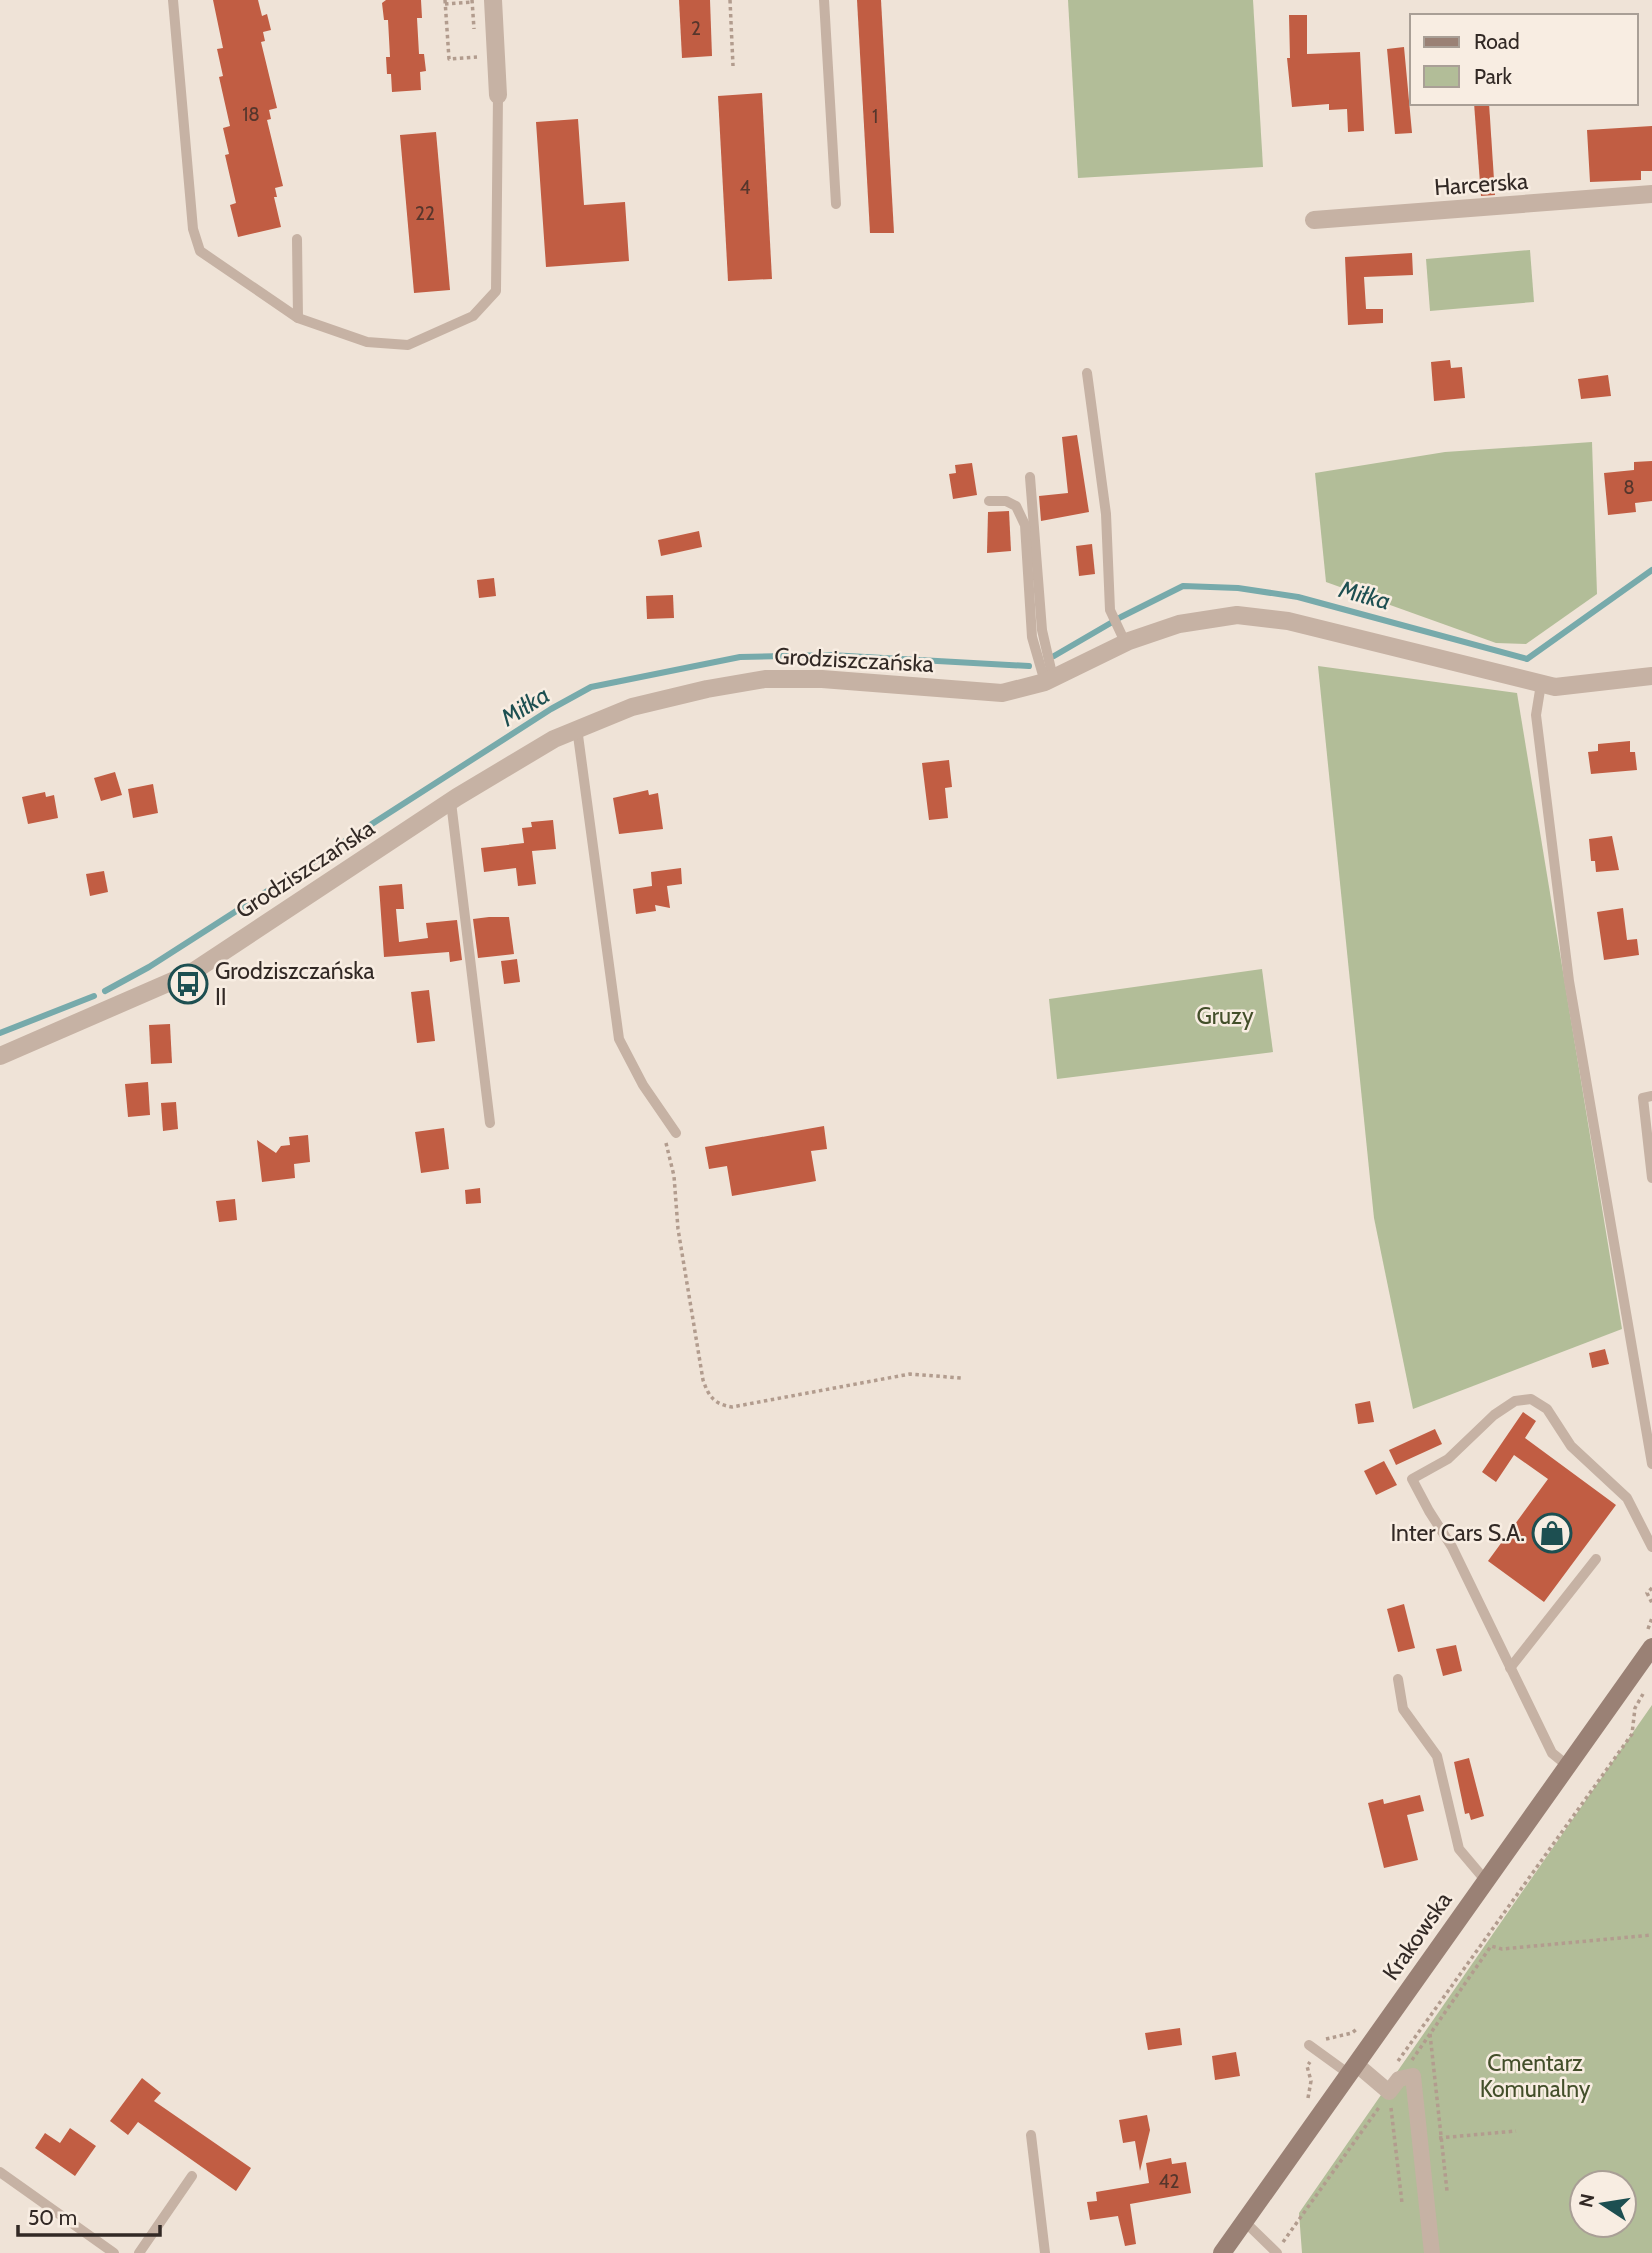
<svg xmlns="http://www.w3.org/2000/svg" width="1652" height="2253" font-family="Cabin,sans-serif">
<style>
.green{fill:#b2bd98;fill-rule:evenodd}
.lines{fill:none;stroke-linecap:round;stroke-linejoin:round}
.stream{stroke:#77aaab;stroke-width:6}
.building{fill:#c15d43}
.path{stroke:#b29c8e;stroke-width:3.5;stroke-dasharray:3.5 3.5;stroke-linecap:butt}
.service{stroke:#c6b2a4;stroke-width:10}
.pedestrian{stroke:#c6b2a4;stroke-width:16}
.minor{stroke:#c6b2a4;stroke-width:18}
.secondary{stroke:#9a8175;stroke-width:18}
.labels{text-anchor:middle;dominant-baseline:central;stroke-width:5;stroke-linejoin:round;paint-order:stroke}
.number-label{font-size:19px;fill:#56362c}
.street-label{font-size:23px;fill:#322925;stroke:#f8ede2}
.poi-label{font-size:23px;fill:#322925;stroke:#f8ede2;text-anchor:start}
.park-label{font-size:23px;fill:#434f2a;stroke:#f8ede2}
.water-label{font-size:24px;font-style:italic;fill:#1d4f51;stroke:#f8ede2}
</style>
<rect width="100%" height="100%" fill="#efe3d7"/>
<g class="green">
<polygon points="1068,0 1253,0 1263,167 1078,178"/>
<polygon points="1530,250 1534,302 1430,311 1426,259"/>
<polygon points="1592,442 1597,594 1526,644 1496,643 1326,582 1315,473 1445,452"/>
<polygon points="1318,666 1517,693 1622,1329 1413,1409 1374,1218"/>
<polygon points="1262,969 1273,1052 1057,1079 1049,999"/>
<path d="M1652,1705V2253H1302L1299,2213ZM1582,2183H1624V2225H1582Z"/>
</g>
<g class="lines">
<g class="stream">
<polyline points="1054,656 1121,617 1183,586 1238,588 1298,597 1527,659 1652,570"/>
<polyline points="105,991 149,967 551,709 591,687 740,657 830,655 1029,666"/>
<polyline points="0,1033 94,996"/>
</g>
</g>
<g class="building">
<polygon points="213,0 258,0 262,16 267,14 271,30 263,32 265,41 261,42 277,108 269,110 271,119 267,120 283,186 275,188 277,197 274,197 281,227 238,237 230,205 236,203 225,155 229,154 223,128 230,126 219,77 223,76 217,49 223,48"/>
<polygon points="386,0 421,0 422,18 417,18 419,54 424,54 426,71 420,72 421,90 392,92 391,74 387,74 386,57 390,57 388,20 384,20 382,3"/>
<polygon points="679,0 710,0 712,56 682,58"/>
<polygon points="857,0 881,0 894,233 870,233"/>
<polygon points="1289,15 1307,15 1307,54 1360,52 1364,131 1348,132 1347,109 1329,110 1329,104 1292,107 1287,58 1290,58"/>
<polygon points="1404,47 1412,133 1395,134 1387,49"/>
<polygon points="762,93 772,279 728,281 718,96"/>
<polygon points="1474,103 1489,103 1495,195 1481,196"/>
<polygon points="578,119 584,205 625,202 629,261 546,267 536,122"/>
<polygon points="1652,126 1652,171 1641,171 1641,180 1590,182 1587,130"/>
<polygon points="436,132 450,290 414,293 400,135"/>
<polygon points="1412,253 1413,275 1364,277 1366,309 1383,309 1383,323 1348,325 1345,257"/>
<polygon points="1450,360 1451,368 1462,367 1465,398 1434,401 1431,362"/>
<polygon points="1608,375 1611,396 1581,399 1578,379"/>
<polygon points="1077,435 1089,512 1041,521 1039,496 1068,493 1062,437"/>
<polygon points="1652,461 1652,501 1635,503 1636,512 1608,515 1604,473 1634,470 1634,462"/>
<polygon points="972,463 977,495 953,499 949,474 956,473 955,465"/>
<polygon points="1009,511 1011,551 987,553 988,512"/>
<polygon points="699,531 702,547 661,556 658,540"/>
<polygon points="1092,544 1095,574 1079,576 1076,546"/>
<polygon points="494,578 496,596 479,598 477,580"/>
<polygon points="673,595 674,618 647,619 646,596"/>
<polygon points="1630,741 1630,752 1635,752 1637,770 1591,774 1588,752 1598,751 1598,744"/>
<polygon points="949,760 952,787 945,788 948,818 929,820 922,763"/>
<polygon points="115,772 122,795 101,801 94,778"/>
<polygon points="153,784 158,813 133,818 128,789"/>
<polygon points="648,790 649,795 658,793 663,829 619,834 613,798"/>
<polygon points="45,792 46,797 54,795 58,818 28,824 22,797"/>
<polygon points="553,820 556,849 532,851 536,884 518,886 516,868 484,872 481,848 524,843 522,828 532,827 531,822"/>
<polygon points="1612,836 1619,870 1596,872 1595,861 1591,861 1589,839"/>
<polygon points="681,868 682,884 667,886 670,908 655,905 656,911 636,914 633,889 652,886 651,872"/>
<polygon points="104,871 108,892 90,896 86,874"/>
<polygon points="402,884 404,909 396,909 399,942 428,938 426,923 457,920 462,960 450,962 449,952 384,957 379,886"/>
<polygon points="1623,908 1627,940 1637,939 1639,955 1604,960 1597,912"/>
<polygon points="489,917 509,917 514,954 478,958 473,919"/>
<polygon points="517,959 520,982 504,984 501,961"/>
<polygon points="429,990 435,1041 417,1043 411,992"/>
<polygon points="170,1024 172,1063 151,1064 149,1025"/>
<polygon points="148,1082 150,1115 128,1117 125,1084"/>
<polygon points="176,1102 178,1129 163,1131 161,1103"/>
<polygon points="824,1126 827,1149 811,1151 816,1181 732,1196 727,1166 709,1169 705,1147"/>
<polygon points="444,1128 449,1169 421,1173 415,1132"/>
<polygon points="308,1135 310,1162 294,1164 295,1178 262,1182 257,1140 276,1153 281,1146 290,1145 289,1137"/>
<polygon points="480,1188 481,1203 466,1204 465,1190"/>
<polygon points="235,1199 237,1220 219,1222 216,1201"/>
<polygon points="1605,1349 1609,1364 1592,1368 1589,1353"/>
<polygon points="1370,1401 1374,1422 1358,1424 1355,1404"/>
<polygon points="1523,1412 1536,1421 1525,1438 1616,1505 1544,1602 1488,1561 1548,1479 1514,1455 1496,1482 1482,1472"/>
<polygon points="1435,1429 1442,1444 1396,1465 1389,1450"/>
<polygon points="1384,1461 1397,1485 1376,1495 1364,1471"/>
<polygon points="1404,1604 1415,1648 1398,1652 1387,1609"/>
<polygon points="1456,1645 1462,1671 1443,1676 1436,1649"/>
<polygon points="1469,1758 1484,1816 1471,1820 1469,1813 1465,1814 1454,1762"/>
<polygon points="1420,1795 1424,1811 1407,1815 1418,1860 1384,1868 1368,1803 1383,1799 1384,1804"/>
<polygon points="1180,2028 1182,2045 1148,2050 1145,2033"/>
<polygon points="1236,2052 1240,2076 1215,2080 1212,2056"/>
<polygon points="142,2078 161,2093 154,2101 251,2168 236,2191 138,2122 128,2135 110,2121"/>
<polygon points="1147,2115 1150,2130 1140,2171 1135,2141 1123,2143 1119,2120"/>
<polygon points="70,2128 96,2146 75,2176 35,2148 45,2133 60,2143"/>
<polygon points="1171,2158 1172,2164 1186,2162 1191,2193 1130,2204 1136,2244 1125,2246 1118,2216 1090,2220 1087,2202 1097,2201 1096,2192 1149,2183 1146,2163"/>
</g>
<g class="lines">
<g class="path">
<polyline points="445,0 449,59 477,57"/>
<polyline points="472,0 474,29"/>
<polyline points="730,0 733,66"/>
<polyline points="445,4 472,2"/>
<path d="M666,1143L674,1176L678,1229L703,1380C709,1397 714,1404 732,1407L910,1374L961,1378"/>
<polyline points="1652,1588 1647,1593 1652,1603"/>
<polyline points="1648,1629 1652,1618"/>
<polyline points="1430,2034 1447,2191"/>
<polyline points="1326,2039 1352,2033 1358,2028"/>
<polyline points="1412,2060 1491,1946 1502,1949 1652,1935"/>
<polyline points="1398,2061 1632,1734 1635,1708 1643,1694"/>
<polyline points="1308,2098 1311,2081 1307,2066 1310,2062"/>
<polyline points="1391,2108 1402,2203"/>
<polyline points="1439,2138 1516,2131"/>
<polyline points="1283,2242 1380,2106"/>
</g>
<g class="service">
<polyline points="173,0 193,229 200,251 298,318 367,342 408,345 473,316 496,291 498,95"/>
<polyline points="824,0 836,204"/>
<polyline points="297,239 298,318"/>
<polyline points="1087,373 1106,514 1110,610 1125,642"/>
<polyline points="1030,477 1042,630 1053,678"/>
<polyline points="989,501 1006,501 1016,506 1025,525 1032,637 1045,682"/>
<polyline points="1541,684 1536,715 1569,981 1652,1464"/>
<polyline points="577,728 619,1039 643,1085 676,1133"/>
<polyline points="451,802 490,1123"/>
<polyline points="1652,1096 1643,1098 1652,1178"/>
<polyline points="1510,1668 1596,1559"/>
<polyline points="1398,1679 1403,1709 1437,1756 1459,1849 1486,1881"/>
<polyline points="1568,1766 1552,1753 1452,1547 1429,1511 1412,1479 1448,1459 1494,1415 1515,1401 1531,1399 1547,1409 1571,1446 1627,1498 1652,1547"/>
<polyline points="1309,2045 1349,2074"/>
<polyline points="1031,2135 1045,2253"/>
<polyline points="0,2172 114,2253"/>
<polyline points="1244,2221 1277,2253"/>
<polyline points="139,2253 192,2176"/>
</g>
<polyline class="pedestrian" points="1356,2064 1389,2092 1399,2079 1413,2076 1432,2253"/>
<g class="minor">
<polyline points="493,0 498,95"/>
<polyline points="1314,220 1652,194"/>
<polyline points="0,1056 191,973 457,797 554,739 632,707 707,689 765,679 822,679 1002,693 1045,682 1129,641 1179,624 1237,615 1288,621 1555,687 1652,676"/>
</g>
<polyline class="secondary" points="1222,2253 1652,1647"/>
</g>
<defs>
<symbol id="bus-ring" viewBox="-11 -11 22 22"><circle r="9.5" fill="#f8ede2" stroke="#1d4f51" stroke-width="1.5"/><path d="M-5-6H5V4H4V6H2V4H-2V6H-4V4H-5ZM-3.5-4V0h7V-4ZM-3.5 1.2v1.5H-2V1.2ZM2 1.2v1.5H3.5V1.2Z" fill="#1d4f51"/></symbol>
<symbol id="shop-ring" viewBox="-11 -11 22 22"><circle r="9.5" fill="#f8ede2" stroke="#1d4f51" stroke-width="1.5"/><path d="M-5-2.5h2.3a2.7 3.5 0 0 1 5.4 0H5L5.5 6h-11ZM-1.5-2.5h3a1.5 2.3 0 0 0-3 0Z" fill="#1d4f51"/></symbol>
</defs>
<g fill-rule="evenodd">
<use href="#bus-ring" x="166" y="962" width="44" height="44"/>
<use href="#shop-ring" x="1530" y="1511" width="44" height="44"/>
</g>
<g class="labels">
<g class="number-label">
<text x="696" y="28">2</text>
<text x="251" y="114">18</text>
<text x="875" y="116">1</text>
<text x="745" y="187">4</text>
<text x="425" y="213">22</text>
<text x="1629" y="487">8</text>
<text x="1169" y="2181">42</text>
</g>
<g class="street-label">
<text transform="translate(1481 184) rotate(-4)">Harcerska</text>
<text transform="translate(854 660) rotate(3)">Grodziszczańska</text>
<text transform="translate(305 869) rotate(-33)">Grodziszczańska</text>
<text transform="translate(1417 1936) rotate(-55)">Krakowska</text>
</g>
<g class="poi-label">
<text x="215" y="971">Grodziszczańska<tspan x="215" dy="26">II</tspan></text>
<text x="1525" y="1533" text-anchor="end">Inter Cars S.A.</text>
</g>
<g class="park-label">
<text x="1225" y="1016">Gruzy</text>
<text x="1535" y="2063">Cmentarz<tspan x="1535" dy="26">Komunalny</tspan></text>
</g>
<g class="water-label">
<text transform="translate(1365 595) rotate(15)">Miłka</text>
<text transform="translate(525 706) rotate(-32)">Miłka</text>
</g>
</g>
<rect x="1410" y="14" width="228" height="91" fill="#f8ede2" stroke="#a99f96" stroke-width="2"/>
<rect x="1424" y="37" width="35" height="10" fill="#9a8175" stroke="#a99f96" stroke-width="2"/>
<text x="1474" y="49" font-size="21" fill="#322925">Road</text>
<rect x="1424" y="66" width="35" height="21" fill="#b2bd98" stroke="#a99f96" stroke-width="2"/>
<text x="1474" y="84" font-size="21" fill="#322925">Park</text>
<g transform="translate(1603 2204) rotate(282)"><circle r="33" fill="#f8ede2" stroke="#a99f96" stroke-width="2"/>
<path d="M0-5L12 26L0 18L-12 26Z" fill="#1d4f51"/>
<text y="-10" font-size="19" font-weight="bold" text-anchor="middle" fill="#322925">N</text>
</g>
<path d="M18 2225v10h142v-10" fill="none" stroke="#322925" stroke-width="3.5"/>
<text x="28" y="2225" font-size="21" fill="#322925" stroke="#f8ede2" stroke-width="5" paint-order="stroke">50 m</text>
</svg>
